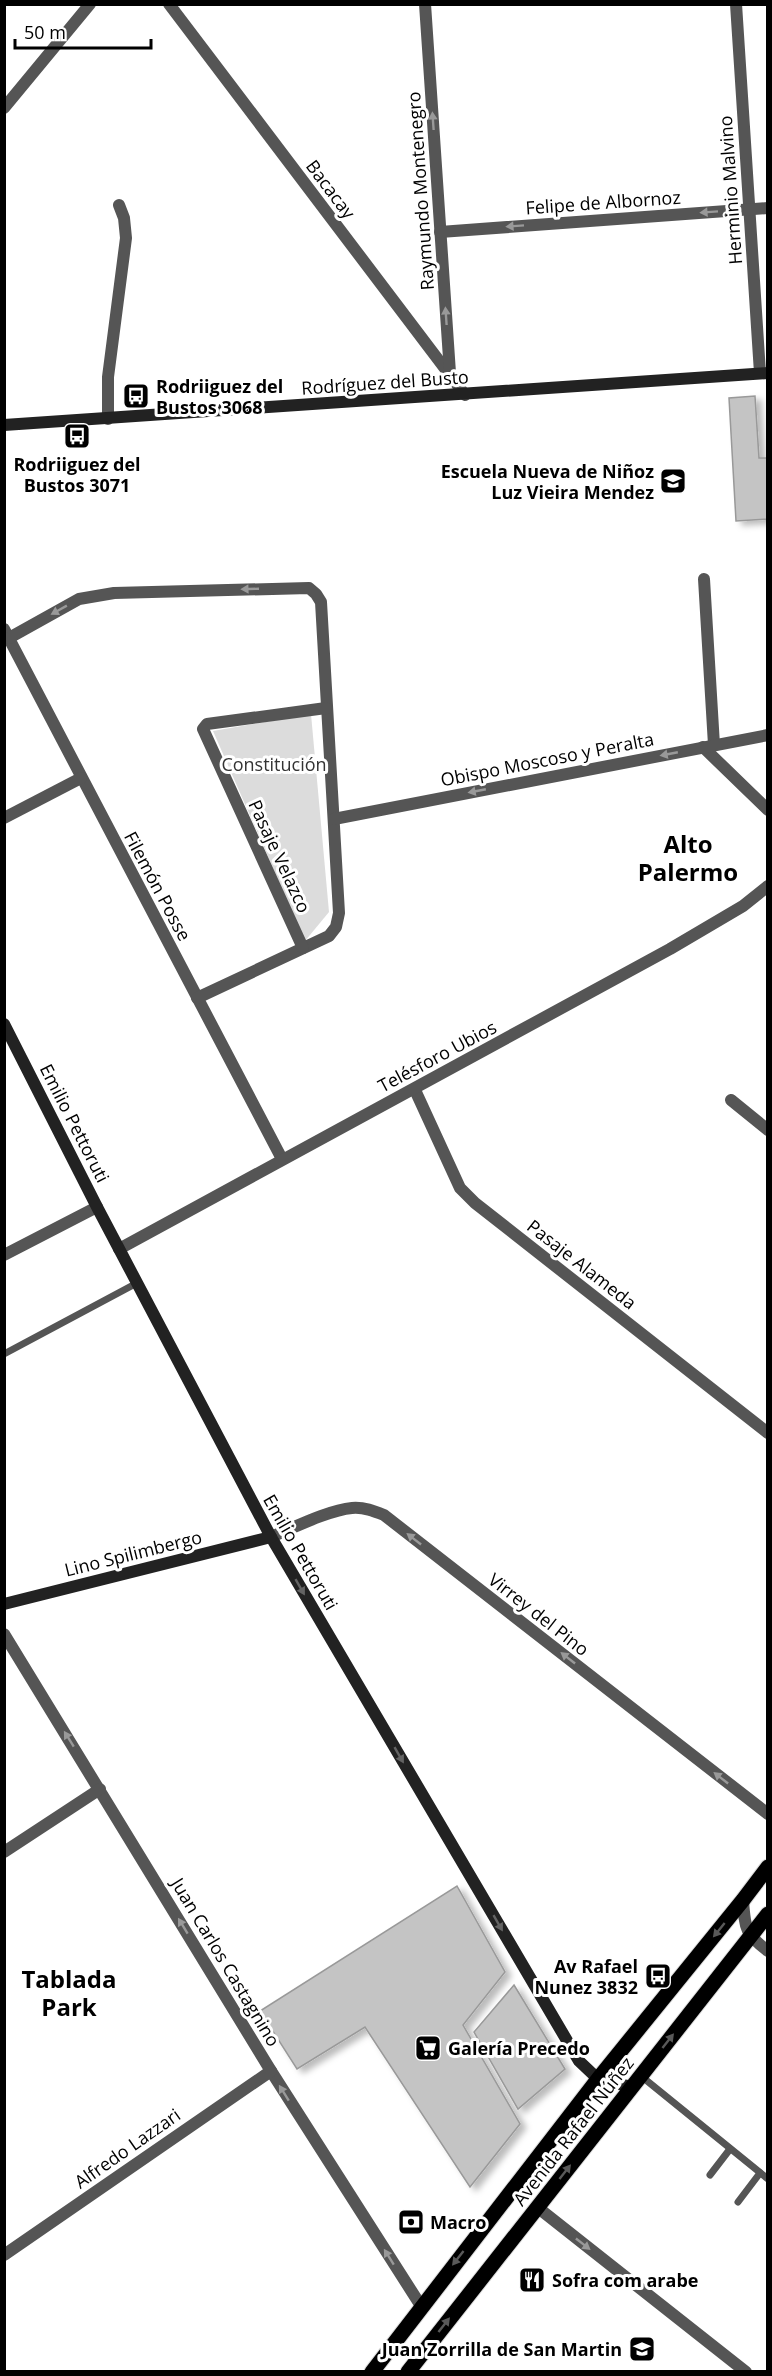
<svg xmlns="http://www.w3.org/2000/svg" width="772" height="2376" font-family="'Open Sans',sans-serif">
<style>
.green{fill:#dcdcdc}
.building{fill:#c4c4c4;stroke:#999;stroke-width:1.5;filter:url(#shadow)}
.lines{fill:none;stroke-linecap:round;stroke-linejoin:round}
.primary-casing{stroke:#dbdbdb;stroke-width:17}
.lane{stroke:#555;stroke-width:7}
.street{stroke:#555;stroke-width:12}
.secondary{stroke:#222;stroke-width:12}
.primary{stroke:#000;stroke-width:15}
.oneway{fill:#999}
.oneway2{fill:#646464}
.oneway3{fill:#595959}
.labels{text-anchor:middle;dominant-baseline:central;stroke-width:6;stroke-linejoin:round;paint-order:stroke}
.street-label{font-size:18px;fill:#000;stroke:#fff}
.poi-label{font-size:18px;font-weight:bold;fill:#000;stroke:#fff;text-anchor:start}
.park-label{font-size:18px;fill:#333;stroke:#fff}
.district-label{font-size:24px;font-weight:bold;fill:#000;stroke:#fff}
</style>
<defs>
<filter id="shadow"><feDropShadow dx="6" dy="4" stdDeviation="3" flood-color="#0004"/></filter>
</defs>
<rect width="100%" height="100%" fill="#fff"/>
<polygon class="green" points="311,714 329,912 305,941 213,731"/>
<g class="building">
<polygon points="755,396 759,458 768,458 768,519 736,521 729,398"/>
<polygon points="457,1886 505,1972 463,2025 520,2124 470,2187 365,2027 297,2069 260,2011"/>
<polygon points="514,1985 565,2069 518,2109 474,2032"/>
</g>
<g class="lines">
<defs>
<g id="primary">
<polyline points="372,2372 598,2079 743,1900 768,1867"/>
<polyline points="408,2372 768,1914"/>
</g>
</defs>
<use href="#primary" class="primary-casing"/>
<g class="lane">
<polyline points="4,1354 137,1283"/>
<polyline points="641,2076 768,2179"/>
<polyline points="710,2175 730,2149"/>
<polyline points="738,2202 760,2173"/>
</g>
<g class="street">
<polyline points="169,4 465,395"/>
<polyline points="425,4 450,373"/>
<polyline points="736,4 760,373"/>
<polyline points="4,108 90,4"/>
<polyline points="440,232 768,208"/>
<polyline points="108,419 108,377 126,238 124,218 119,205"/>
<polyline points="704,579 714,745"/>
<polyline points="4,629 282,1159"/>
<polyline points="9,638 79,599 114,593 309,588 316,594 321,602 339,913 336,927 329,936 197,998"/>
<polyline points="703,747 768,810"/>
<polyline points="4,818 81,778"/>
<polyline points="334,819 768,735"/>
<polyline points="303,948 203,729 207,724 326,708"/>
<polyline points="415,1090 460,1188 475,1203 768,1433"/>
<polyline points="731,1100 768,1130"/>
<polyline points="119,1249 670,949 743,906 768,886"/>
<polyline points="4,1255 97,1207"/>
<path d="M271,1537C293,1528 329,1510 352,1508C364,1507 374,1511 384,1515L768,1814"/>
<polyline points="4,1634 271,2071 421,2306"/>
<polyline points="4,1852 100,1789"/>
<path d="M743,1900C745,1929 745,1934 768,1951"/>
<polyline points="537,2207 746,2372"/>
<polyline points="4,2255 271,2071"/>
</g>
<g class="secondary">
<polyline points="4,425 768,373"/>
<polyline points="4,1024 97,1207 271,1537 579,2061 598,2079 632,2087"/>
<polyline points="4,1604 271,1537"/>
</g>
<use href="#primary" class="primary"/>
</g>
<defs><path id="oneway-solid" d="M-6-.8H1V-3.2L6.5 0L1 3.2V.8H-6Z" transform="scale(1.5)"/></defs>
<g class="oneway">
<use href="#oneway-solid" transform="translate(433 121) rotate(-94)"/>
<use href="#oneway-solid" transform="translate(709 212) rotate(176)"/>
<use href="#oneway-solid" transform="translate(515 226) rotate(176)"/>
<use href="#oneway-solid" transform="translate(446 316) rotate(-94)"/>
<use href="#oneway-solid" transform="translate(250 589) rotate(178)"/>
<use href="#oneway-solid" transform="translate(59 610) rotate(151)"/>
<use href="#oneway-solid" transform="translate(669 754) rotate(169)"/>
<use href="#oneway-solid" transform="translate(477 791) rotate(169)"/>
<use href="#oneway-solid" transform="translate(414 1539) rotate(-142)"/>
<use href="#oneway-solid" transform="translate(568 1658) rotate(-142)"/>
<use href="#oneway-solid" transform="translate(69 1739) rotate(-122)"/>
<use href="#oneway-solid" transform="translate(721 1778) rotate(-142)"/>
<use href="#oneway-solid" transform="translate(183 1926) rotate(-121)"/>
<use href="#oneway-solid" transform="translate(284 2093) rotate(-122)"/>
<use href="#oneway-solid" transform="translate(583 2244) rotate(38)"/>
<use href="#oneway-solid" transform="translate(389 2257) rotate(-122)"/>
</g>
<g class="oneway2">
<use href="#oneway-solid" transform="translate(300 1587) rotate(60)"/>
<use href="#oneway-solid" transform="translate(399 1755) rotate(60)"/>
<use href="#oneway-solid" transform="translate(498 1923) rotate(60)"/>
</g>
<g class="oneway3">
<use href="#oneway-solid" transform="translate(719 1930) rotate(129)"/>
<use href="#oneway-solid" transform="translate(668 2041) rotate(-52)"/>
<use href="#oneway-solid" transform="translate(565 2172) rotate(-52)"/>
<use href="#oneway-solid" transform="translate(458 2258) rotate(128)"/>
<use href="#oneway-solid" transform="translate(444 2325) rotate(-52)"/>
</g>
<defs>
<symbol id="bus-square" viewBox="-11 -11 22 22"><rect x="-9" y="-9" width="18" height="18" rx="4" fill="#000" stroke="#fff"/><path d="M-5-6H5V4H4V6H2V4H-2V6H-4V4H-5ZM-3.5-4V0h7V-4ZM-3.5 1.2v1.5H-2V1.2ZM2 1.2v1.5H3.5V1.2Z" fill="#fff"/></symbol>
<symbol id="school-square" viewBox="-11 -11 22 22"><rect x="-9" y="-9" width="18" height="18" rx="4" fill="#000" stroke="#fff"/><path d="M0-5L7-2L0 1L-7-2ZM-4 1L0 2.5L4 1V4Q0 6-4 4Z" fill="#fff"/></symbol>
<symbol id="supermarket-square" viewBox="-11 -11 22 22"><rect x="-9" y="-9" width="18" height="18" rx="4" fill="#000" stroke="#fff"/><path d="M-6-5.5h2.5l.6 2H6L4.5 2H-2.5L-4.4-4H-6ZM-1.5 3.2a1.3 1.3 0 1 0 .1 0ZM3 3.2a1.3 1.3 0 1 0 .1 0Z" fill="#fff"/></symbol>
<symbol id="bank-square" viewBox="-11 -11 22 22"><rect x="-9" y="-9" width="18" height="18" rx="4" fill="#000" stroke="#fff"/><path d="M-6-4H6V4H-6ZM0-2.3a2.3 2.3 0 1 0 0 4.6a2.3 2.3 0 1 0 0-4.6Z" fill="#fff"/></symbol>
<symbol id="restaurant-square" viewBox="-11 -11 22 22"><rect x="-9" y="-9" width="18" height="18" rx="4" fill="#000" stroke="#fff"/><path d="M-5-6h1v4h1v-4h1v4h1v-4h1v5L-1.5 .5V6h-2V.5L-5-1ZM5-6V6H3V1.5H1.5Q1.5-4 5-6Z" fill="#fff"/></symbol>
</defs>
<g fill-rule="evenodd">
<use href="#bus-square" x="121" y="381" width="30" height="30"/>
<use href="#bus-square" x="62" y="421" width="30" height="30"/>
<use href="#school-square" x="658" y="466" width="30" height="30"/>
<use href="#bus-square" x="643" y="1961" width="30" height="30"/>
<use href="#supermarket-square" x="413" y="2033" width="30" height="30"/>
<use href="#bank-square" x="396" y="2207" width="30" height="30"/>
<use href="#restaurant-square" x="517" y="2265" width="30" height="30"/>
<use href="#school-square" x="627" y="2334" width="30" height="30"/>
</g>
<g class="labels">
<g class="street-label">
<text transform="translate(331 189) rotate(53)">Bacacay</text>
<text transform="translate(730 190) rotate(-94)">Herminio Malvino</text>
<text transform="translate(420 191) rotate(-94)">Raymundo Montenegro</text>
<text transform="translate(603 202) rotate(-4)">Felipe de Albornoz</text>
<text transform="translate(385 382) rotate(-4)">Rodríguez del Busto</text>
<text transform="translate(547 759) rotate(-11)">Obispo Moscoso y Peralta</text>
<text transform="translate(280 856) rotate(65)">Pasaje Velazco</text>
<text transform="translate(158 886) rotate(62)">Filemón Posse</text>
<text transform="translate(437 1056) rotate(-28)">Telésforo Ubios</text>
<text transform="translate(75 1123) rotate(63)">Emilio Pettoruti</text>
<text transform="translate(582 1264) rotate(38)">Pasaje Alameda</text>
<text transform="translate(301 1552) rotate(60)">Emilio Pettoruti</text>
<text transform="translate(133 1553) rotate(-14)">Lino Spilimbergo</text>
<text transform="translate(539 1614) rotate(38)">Virrey del Pino</text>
<text transform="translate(226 1962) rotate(59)">Juan Carlos Castagnino</text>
<text transform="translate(573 2131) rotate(-52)">Avenida Rafael Núñez</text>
<text transform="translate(127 2148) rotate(-35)">Alfredo Lazzari</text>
</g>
<g class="poi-label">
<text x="156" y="386">Rodriiguez del<tspan x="156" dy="21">Bustos 3068</tspan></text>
<text x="77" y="464" text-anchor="middle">Rodriiguez del<tspan x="77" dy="21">Bustos 3071</tspan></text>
<text x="654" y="471" text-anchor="end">Escuela Nueva de Niñoz<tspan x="654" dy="21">Luz Vieira Mendez</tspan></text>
<text x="638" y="1966" text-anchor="end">Av Rafael<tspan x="638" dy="21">Nunez 3832</tspan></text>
<text x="448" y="2048">Galería Precedo</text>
<text x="430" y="2222">Macro</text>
<text x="552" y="2280">Sofra com arabe</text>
<text x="622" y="2349" text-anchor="end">Juan Zorrilla de San Martin</text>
</g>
<g class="park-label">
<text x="274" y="764">Constitución</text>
</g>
<g class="district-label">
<text x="688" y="843">Alto<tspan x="688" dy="28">Palermo</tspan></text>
<text x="69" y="1978">Tablada<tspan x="69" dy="28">Park</tspan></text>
</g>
</g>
<rect width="772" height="2376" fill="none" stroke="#000000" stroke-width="12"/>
<path d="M15 39v9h136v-9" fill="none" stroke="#000000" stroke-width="3"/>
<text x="24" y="39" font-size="18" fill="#000000" stroke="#ffffff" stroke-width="4.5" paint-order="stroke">50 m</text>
</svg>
